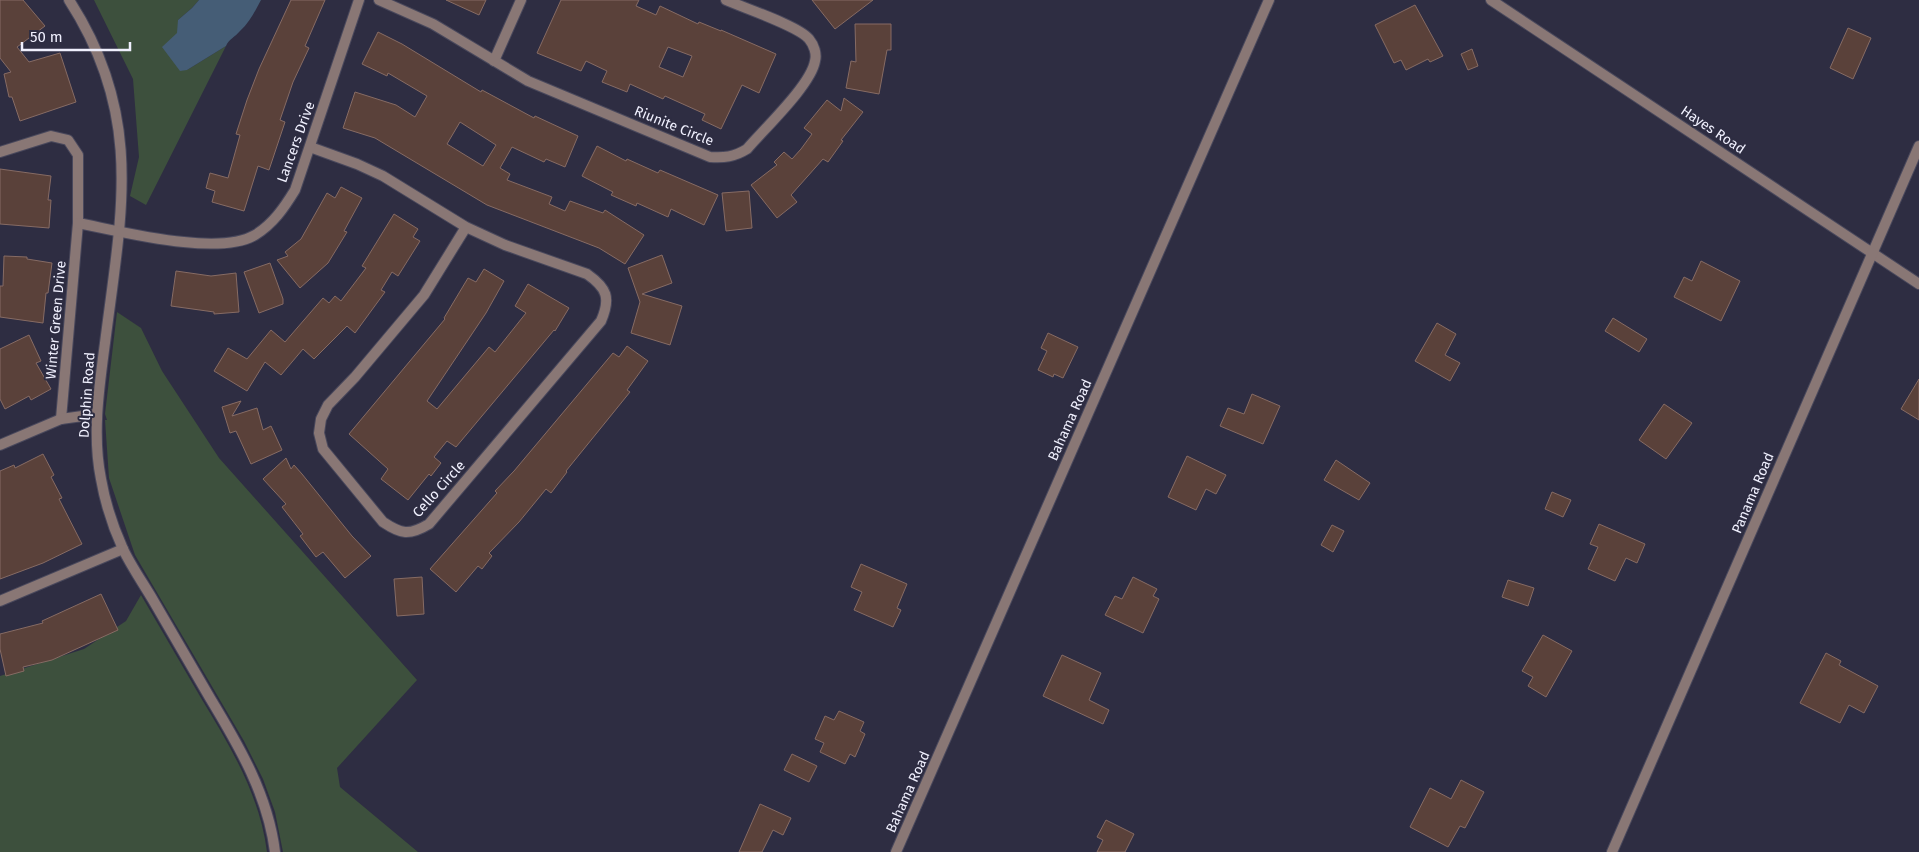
<svg xmlns="http://www.w3.org/2000/svg" width="1919" height="852" font-family="'Fira Sans',sans-serif">
<style>
.green{fill:#3d503d}
.water{fill:#455d76}
.building{fill:#5a413a;stroke:#866b64;fill-rule:evenodd}
.lines{fill:none;stroke-linecap:round;stroke-linejoin:round}
.minor-casing{stroke:#49485c;stroke-width:12}
.tertiary-casing{stroke:#49485c;stroke-width:12}
.minor{stroke:#897775;stroke-width:10}
.tertiary{stroke:#897775;stroke-width:10}
.labels{text-anchor:middle;dominant-baseline:central;stroke-width:4;stroke-linejoin:round;paint-order:stroke}
.street-label{font-size:14px;fill:#f0f0fe;stroke:#2e2d42}
</style>
<rect width="100%" height="100%" fill="#2e2d42"/>
<g class="green">
<polygon points="94,0 199,0 192,8 178,20 187,70 226,46 146,205 130,196 139,157 133,79"/>
<polygon points="117,312 141,328 162,371 219,458 417,680 337,768 340,787 418,852 283,852 275,812 263,779 244,741 135,555 109,478 105,420 107,420 105,414"/>
<path d="M141,595C161,629 181,664 201,698C230,746 260,795 267,852H0V676L84,649L126,621Z"/>
</g>
<path class="water" d="M199,0H261C255,11 250,22 240,31C235,37 229,39 226,46L187,70L180,71L162,47L177,33L178,20L192,8Z"/>
<g class="building">
<polygon points="0,0 23,0 45,26 17,47 29,62 60,53 76,102 20,121 12,97 9,97 4,74 11,72 0,58"/>
<polygon points="291,0 325,0 305,46 309,48 293,82 280,120 285,122 269,170 258,166 244,211 212,202 215,191 206,188 210,173 228,178 240,135 236,134 247,100 259,69"/>
<polygon points="446,0 486,0 479,15"/>
<path d="M561,0H639L636,6L656,15L660,6L698,24L699,22L721,31V30L776,54L759,93L742,85L721,129L702,120L705,114L665,96L663,99L630,84L627,92L602,82L607,71L586,61L581,71L537,53ZM668,47L692,56L683,77L659,67Z"/>
<polygon points="812,0 873,0 835,29"/>
<polygon points="1415,5 1443,56 1430,62 1428,59 1406,70 1401,60 1394,63 1375,25"/>
<polygon points="855,24 891,24 891,50 887,50 879,94 846,88 851,61 856,62"/>
<polygon points="1848,28 1871,38 1853,79 1830,68"/>
<path d="M378,32L402,44L481,92L482,90L534,118L535,116L578,136L565,167L546,159L544,162L512,147L500,168L510,174L507,180L552,197L549,204L565,211L570,201L603,213L605,210L644,235L625,264L599,248L487,205L375,138L343,128L355,92L396,105L415,117L427,96L388,73L387,76L362,64ZM460,122L496,145L483,166L447,144Z"/>
<polygon points="1472,49 1478,66 1468,70 1461,54"/>
<polygon points="844,98 863,112 841,140 843,141 828,162 823,159 791,195 797,202 777,218 751,185 777,165 774,162 784,152 792,159 801,149 812,134 804,128 827,100 841,111"/>
<polygon points="597,146 626,161 627,159 658,173 660,170 718,195 704,225 671,209 668,217 637,203 636,206 611,195 613,192 582,176"/>
<polygon points="0,169 51,176 48,200 51,200 49,228 0,224"/>
<polygon points="341,187 362,198 344,231 347,232 328,263 300,288 277,260 288,256 285,252 301,239 327,193 335,198"/>
<polygon points="749,191 752,228 726,231 722,193"/>
<polygon points="394,214 418,229 413,237 420,241 398,276 392,272 381,290 385,292 355,333 347,326 314,359 303,349 281,375 265,362 247,391 214,371 228,348 247,359 271,330 285,342 323,298 329,303 335,296 341,301 366,268 362,266"/>
<polygon points="662,255 672,283 642,294 682,306 670,345 631,333 640,302 628,268"/>
<polygon points="4,256 27,257 27,259 52,263 48,293 46,293 43,323 0,317 0,286 3,286"/>
<polygon points="1701,261 1740,281 1721,321 1674,297 1684,277 1692,281"/>
<polygon points="270,263 283,299 283,304 259,313 244,272"/>
<polygon points="484,269 504,281 486,313 427,401 437,409 489,347 495,352 526,313 515,306 528,284 569,308 555,331 554,330 456,447 447,441 434,457 441,463 431,476 429,474 408,500 381,479 388,469 349,434 445,319 444,318 468,278 476,282"/>
<polygon points="176,271 211,276 236,273 239,312 214,314 214,312 171,306"/>
<polygon points="1613,318 1647,339 1639,352 1605,331"/>
<polygon points="1437,323 1456,334 1445,355 1460,363 1450,381 1415,361"/>
<polygon points="1048,333 1078,347 1063,378 1054,374 1053,377 1038,370 1047,351 1041,348"/>
<polygon points="29,335 41,361 36,363 51,389 31,400 29,396 5,409 0,399 0,349"/>
<polygon points="627,346 648,361 627,390 630,392 566,471 567,472 551,493 546,489 519,522 489,553 492,556 482,569 478,566 456,592 430,569 497,493 495,491 514,471 613,353 619,357"/>
<polygon points="1919,379 1919,420 1901,409"/>
<polygon points="1252,394 1280,406 1263,444 1220,426 1228,408 1244,414"/>
<polygon points="241,401 232,416 257,408 263,430 271,426 282,450 251,464 236,431 230,433 222,407"/>
<polygon points="1664,404 1692,423 1666,459 1639,440"/>
<polygon points="43,454 54,475 51,477 62,498 59,499 82,544 43,563 0,579 0,471 14,465 15,468"/>
<polygon points="1187,456 1226,475 1216,494 1206,489 1196,510 1168,497"/>
<polygon points="286,458 291,469 294,465 302,474 352,536 371,556 345,578 323,552 316,557 300,536 303,534 282,507 286,504 263,479"/>
<polygon points="1336,460 1370,483 1359,500 1324,480"/>
<polygon points="1552,492 1571,500 1563,517 1545,509"/>
<polygon points="1599,524 1645,544 1637,563 1626,558 1615,581 1588,569 1598,547 1590,544"/>
<polygon points="1332,525 1344,531 1333,552 1321,545"/>
<polygon points="861,564 907,584 897,608 901,610 893,627 854,610 862,592 851,587"/>
<polygon points="422,577 424,614 397,616 394,579"/>
<polygon points="1133,577 1157,589 1153,596 1159,599 1143,633 1105,615 1115,596 1122,599"/>
<polygon points="1508,580 1534,588 1528,606 1502,597"/>
<polygon points="101,594 118,630 52,660 23,667 24,671 6,676 0,649 0,634 43,623 42,621"/>
<polygon points="1543,635 1572,651 1546,697 1528,686 1533,677 1522,671"/>
<polygon points="1826,653 1841,661 1839,665 1878,686 1864,713 1849,705 1840,723 1800,703"/>
<polygon points="1062,655 1101,673 1089,700 1109,710 1103,724 1043,696"/>
<polygon points="839,711 864,722 860,731 865,734 855,757 850,754 845,764 820,752 824,743 815,739 825,716 834,720"/>
<polygon points="792,754 817,766 809,782 784,770"/>
<polygon points="1461,780 1484,792 1465,828 1460,826 1448,847 1410,827 1430,788 1451,799"/>
<polygon points="760,804 791,818 783,835 773,830 762,852 739,852"/>
<polygon points="1106,820 1134,834 1125,852 1097,852 1103,840 1097,837"/>
</g>
<g class="lines">
<defs>
<g id="minor">
<path d="M69,0C145,117 121,215 105,343C99,388 92,435 101,479C105,502 113,527 123,549C131,566 143,583 153,600C172,633 191,665 210,698C239,746 268,795 275,852"/>
<path d="M379,0L433,24L528,81L710,157C724,158 734,157 747,149C764,129 811,85 815,61C817,54 814,45 809,39C799,26 744,8 726,0"/>
<polyline points="1491,0 1919,284"/>
<polyline points="494,61 521,0"/>
<path d="M310,147L357,164L383,176L466,227L505,245L587,274C607,288 611,298 601,321L429,524C409,536 401,534 383,522L323,449L319,433L321,419L328,405L355,377L424,295L466,227"/>
<polyline points="0,152 51,136 68,140 78,155 78,223 61,419"/>
<path d="M78,223C120,231 218,257 255,235C273,224 284,208 295,190L359,0"/>
<polyline points="0,445 61,419 97,414"/>
<polyline points="0,601 123,549"/>
<polyline points="896,852 1269,0"/>
</g>
<polyline id="tertiary" points="1612,852 1919,146"/>
</defs>
<use href="#minor" class="minor-casing"/>
<use href="#tertiary" class="tertiary-casing"/>
<use href="#minor" class="minor"/>
<use href="#tertiary" class="tertiary"/>
</g>
<g class="labels">
<g class="street-label">
<text transform="translate(674 126) rotate(22)">Riunite Circle</text>
<text transform="translate(1713 130) rotate(34)">Hayes Road</text>
<text transform="translate(296 142) rotate(-70)">Lancers Drive</text>
<text transform="translate(56 320) rotate(-85)">Winter Green Drive</text>
<text transform="translate(87 395) rotate(-86)">Dolphin Road</text>
<text transform="translate(1070 420) rotate(-66)">Bahama Road</text>
<text transform="translate(439 489) rotate(-48)">Cello Circle</text>
<text transform="translate(1753 493) rotate(-67)">Panama Road</text>
<text transform="translate(908 792) rotate(-66)">Bahama Road</text>
</g>
</g>
<path d="M22 42v8h108v-8" fill="none" stroke="#f0f0fe" stroke-width="2.5"/>
<text x="30" y="42" font-size="15" fill="#f0f0fe" stroke="#2e2d42" stroke-width="4" paint-order="stroke">50 m</text>
</svg>
